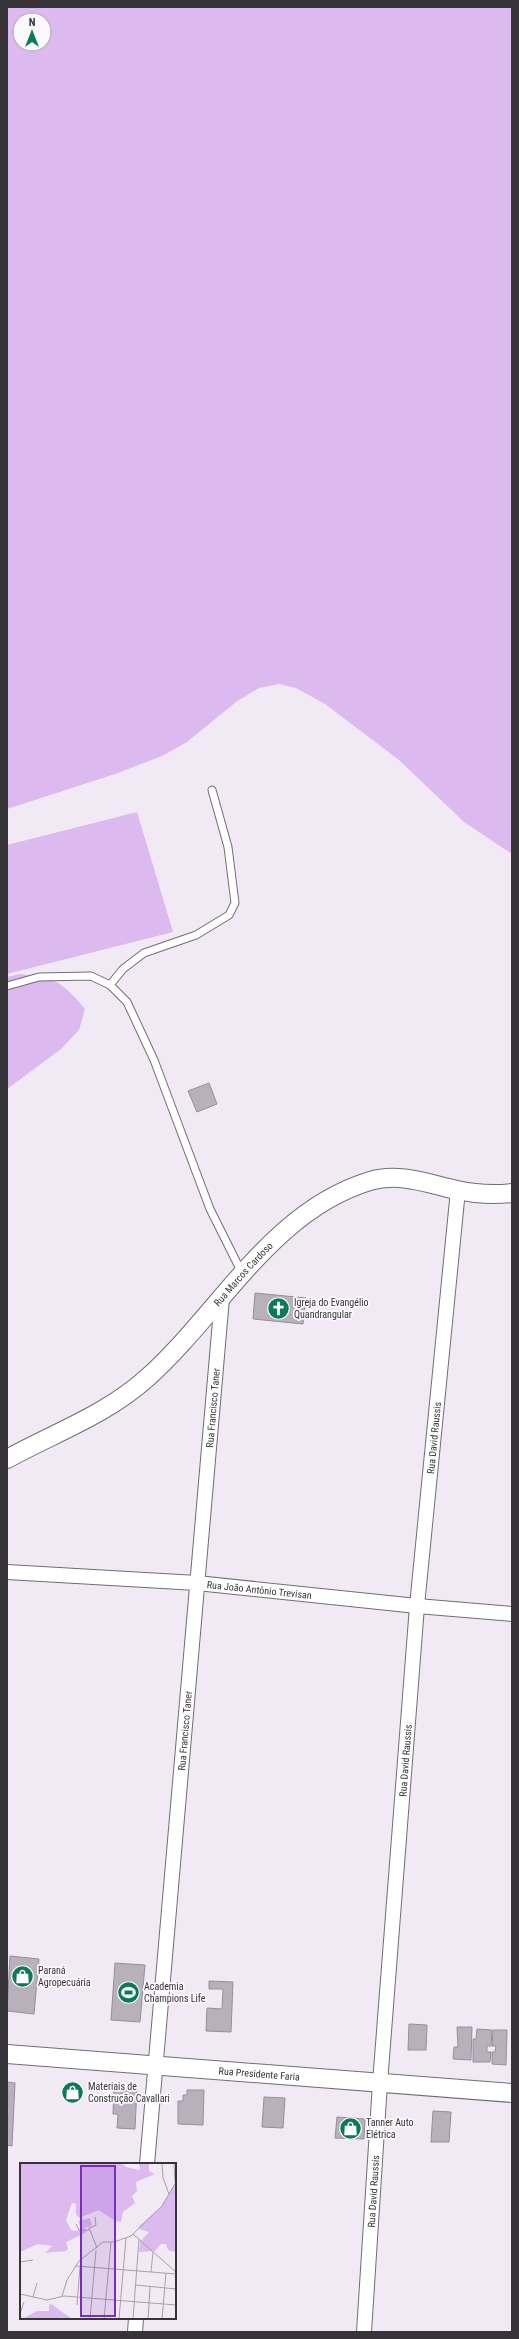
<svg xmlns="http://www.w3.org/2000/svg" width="519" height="2339" font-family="'Roboto Condensed',sans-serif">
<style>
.green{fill:#dcb9ef;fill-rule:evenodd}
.building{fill:#b8b1bc;stroke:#968f9a}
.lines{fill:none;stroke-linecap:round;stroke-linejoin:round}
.service-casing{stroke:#736c76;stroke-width:9}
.minor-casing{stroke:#736c76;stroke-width:16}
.tertiary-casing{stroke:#736c76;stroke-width:20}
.service{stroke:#fff;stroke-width:7}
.minor{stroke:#fff;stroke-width:14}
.tertiary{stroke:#fff;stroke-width:18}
.labels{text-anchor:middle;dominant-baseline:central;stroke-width:3.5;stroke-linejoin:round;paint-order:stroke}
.street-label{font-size:10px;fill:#363438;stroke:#fcf9fd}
.poi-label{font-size:10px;fill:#363438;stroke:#fcf9fd;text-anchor:start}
.inset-road{fill:none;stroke:#a6a1a9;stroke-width:1}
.view{fill:#7b2cbf;fill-opacity:0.15;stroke:#7b2cbf;stroke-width:2}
.inset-edge{fill:none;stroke:#363438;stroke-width:2}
</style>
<rect width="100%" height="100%" fill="#f1eaf5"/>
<g class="green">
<path d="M7,7H512V854L464,822L399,760L325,704L296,688L279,684L259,688L236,702L187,742L162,756L115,774L7,809ZM20,20H44V44H20Z"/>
<polygon points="137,812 173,932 7,974 7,845"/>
<path d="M20,974C56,978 61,981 85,1009L79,1030L61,1049L7,1089V977Z"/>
</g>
<g class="building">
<polygon points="209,1083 217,1104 197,1112 188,1091"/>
<polygon points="255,1293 306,1298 303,1324 253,1319"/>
<polygon points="10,1956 39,1959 34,2014 7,2011"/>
<polygon points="115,1963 145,1965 140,2022 111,2020"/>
<polygon points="209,1981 233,1982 231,2032 206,2031 207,2008 222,2009 223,1989 209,1989"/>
<polygon points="409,2024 427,2025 426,2050 408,2050"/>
<polygon points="457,2027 472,2027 471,2060 453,2059 454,2047 458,2047"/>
<polygon points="477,2029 492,2030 491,2046 487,2046 487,2052 491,2052 490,2062 473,2062 473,2039 476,2039"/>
<polygon points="493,2030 507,2030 506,2065 492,2064 492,2052 495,2052 496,2046 492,2046"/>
<polygon points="7,2082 15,2083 12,2146 7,2145"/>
<polygon points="114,2087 137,2088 135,2129 117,2128 118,2114 113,2114"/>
<polygon points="187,2090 204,2090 203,2125 178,2124 178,2101 183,2101 183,2095 187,2095"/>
<polygon points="264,2097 285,2098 283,2128 262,2127"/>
<polygon points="433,2111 451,2112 449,2142 431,2142"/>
<polygon points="337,2117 365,2119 364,2139 335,2138"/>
</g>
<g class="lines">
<defs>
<g id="service">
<polyline points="110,985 123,969 144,953 196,935 229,915 235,903 228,847 212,790"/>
<polyline points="7,986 39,977 91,976 110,985 127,1002 154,1060 210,1209 242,1273"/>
</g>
<g id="minor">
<path id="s1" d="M7,1572L197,1583L417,1606L512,1614"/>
<path id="s2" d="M147,2164L222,1298"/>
<polyline points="135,2332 136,2318"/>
<path id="s3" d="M364,2332L380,2083L417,1606L458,1190"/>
</g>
<g id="tertiary">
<path id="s4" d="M7,1459C54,1433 106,1415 147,1378C220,1313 271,1211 370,1181C399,1172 429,1184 457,1190C475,1194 494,1195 512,1193"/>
<path id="s5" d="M7,2054L512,2093"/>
</g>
</defs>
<use href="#service" class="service-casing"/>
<use href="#minor" class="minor-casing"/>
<use href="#tertiary" class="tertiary-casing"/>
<use href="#service" class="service"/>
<use href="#minor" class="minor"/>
<use href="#tertiary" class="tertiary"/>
</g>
<defs>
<symbol id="church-disc" viewBox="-11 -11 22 22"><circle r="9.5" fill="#0b7a56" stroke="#fcf9fd"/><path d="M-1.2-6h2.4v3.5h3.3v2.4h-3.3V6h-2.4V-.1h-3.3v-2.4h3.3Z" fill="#fff"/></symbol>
<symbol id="shop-disc" viewBox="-11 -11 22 22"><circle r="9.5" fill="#0b7a56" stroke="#fcf9fd"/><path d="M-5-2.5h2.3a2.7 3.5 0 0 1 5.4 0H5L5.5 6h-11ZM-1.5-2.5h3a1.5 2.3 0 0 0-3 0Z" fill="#fff"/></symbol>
<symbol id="stadium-disc" viewBox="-11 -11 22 22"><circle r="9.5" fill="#0b7a56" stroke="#fcf9fd"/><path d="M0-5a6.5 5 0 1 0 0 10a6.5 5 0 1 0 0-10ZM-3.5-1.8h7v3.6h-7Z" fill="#fff"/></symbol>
</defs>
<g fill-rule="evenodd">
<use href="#church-disc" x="266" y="1296" width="25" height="25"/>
<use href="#shop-disc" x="10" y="1964" width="25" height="25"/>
<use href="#stadium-disc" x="116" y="1980" width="25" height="25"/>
<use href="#shop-disc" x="60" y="2080" width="25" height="25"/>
<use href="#shop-disc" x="338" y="2116" width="25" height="25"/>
</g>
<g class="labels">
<g class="street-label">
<text stroke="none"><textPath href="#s4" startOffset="304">Rua Marcos Cardoso</textPath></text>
<text stroke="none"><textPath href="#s2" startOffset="759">Rua Francisco Taner</textPath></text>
<text stroke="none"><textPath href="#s3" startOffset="897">Rua David Raussis</textPath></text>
<text stroke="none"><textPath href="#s1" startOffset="253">Rua João Antônio Trevisan</textPath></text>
<text stroke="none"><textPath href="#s2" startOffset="435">Rua Francisco Taner</textPath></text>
<text stroke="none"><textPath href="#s3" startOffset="573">Rua David Raussis</textPath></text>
<text stroke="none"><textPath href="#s5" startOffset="253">Rua Presidente Faria</textPath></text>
<text stroke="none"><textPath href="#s3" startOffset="141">Rua David Raussis</textPath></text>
</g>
<g class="poi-label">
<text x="294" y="1302">Igreja do Evangélio<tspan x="294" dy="12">Quandrangular</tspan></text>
<text x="38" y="1970">Paraná<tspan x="38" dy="12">Agropecuária</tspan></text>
<text x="144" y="1986">Academia<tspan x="144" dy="12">Champions Life</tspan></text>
<text x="88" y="2086">Materiais de<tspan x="88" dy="12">Construção Cavallari</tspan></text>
<text x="366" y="2122">Tanner Auto<tspan x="366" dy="12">Elétrica</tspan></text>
</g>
</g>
<g transform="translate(20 2163)">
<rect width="156" height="156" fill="#f1eaf5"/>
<path d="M0,0H101L106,4L120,7L119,0H129V8L135,11L116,19L117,28L112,33L115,40L103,49L101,59L95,58L79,47L59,55L56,51V41L52,40L46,57L51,67L56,68L61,66L58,58L70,55L72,63L64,65L67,68L65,70L46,79L48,86L45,88L25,90L32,83L18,81L0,89ZM156,19V89L148,87L146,81H141L135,88L119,89L120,79L129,69L119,66V63L141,44ZM31,141L52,156H2L17,148H29V142Z" fill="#dcb9ef"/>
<path class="inset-road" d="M142,0L143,15L149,31M154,0L155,19M56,61L59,67H70L77,85M68,66L76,62L75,54M113,71L156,109M0,99L13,97M56,103L156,111M131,109L133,89M116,122L156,126M0,129V145M0,131L27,137L44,133L156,142M42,133L47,117L59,98L83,79H94L111,73L142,43L156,19M13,134L17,120M57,142L60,104M0,151L4,139M70,156L76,87M84,156L91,79M99,156L106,75M113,156L119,76M128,156L130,124M142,156L146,110"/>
<path class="view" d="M61,3H95V153H61Z"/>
<rect width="156" height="156" class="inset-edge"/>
</g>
<rect width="519" height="2339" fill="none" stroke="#363438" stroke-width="16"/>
<g transform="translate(32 32)"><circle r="19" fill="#fcf9fd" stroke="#adaaae"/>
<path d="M0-3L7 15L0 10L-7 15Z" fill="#0b7a56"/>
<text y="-6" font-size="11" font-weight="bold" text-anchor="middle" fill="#363438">N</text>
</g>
</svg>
